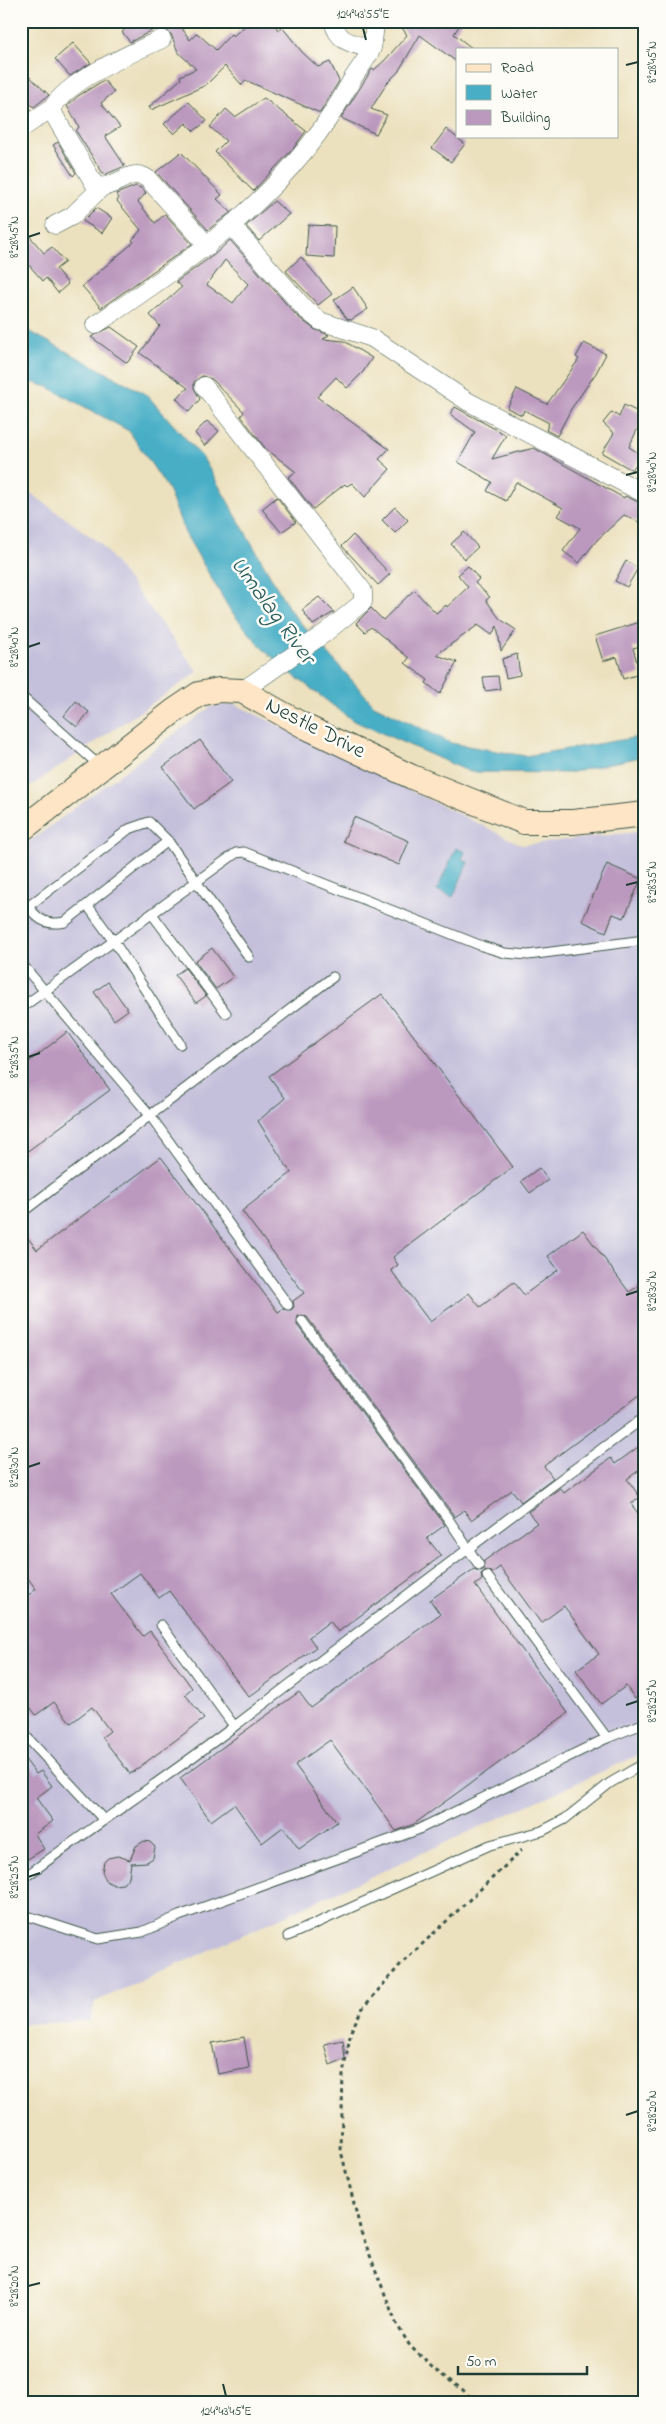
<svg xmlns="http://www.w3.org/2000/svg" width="666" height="2424" font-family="'Indie Flower',sans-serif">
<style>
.industrial{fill:#c4c0db}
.water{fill:#47aec6;stroke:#33767d}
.building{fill:#bb98be;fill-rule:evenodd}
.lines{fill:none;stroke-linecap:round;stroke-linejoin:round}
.lane-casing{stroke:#3e5649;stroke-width:11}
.street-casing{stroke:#3e5649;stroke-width:19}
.secondary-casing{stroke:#3e5649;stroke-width:26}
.path{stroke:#3e5649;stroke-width:3;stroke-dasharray:4 4;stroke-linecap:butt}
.lane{stroke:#fff;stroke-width:9}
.street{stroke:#fff;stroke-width:18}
.secondary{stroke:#fde5c5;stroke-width:24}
.ticks{fill:none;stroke:#1f3d34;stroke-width:2}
.labels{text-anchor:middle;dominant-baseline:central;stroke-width:5;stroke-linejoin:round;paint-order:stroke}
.street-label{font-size:22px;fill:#1f3d34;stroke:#fdfcf7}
.water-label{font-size:24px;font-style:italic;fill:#2b5f60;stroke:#fdfcf7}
.neatline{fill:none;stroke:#1f3d34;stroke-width:2}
.ticks-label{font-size:12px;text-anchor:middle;fill:#1f3d34}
</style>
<rect width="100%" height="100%" fill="#fdfcf7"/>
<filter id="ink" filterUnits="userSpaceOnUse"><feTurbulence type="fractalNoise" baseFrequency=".02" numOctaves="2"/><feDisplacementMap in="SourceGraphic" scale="10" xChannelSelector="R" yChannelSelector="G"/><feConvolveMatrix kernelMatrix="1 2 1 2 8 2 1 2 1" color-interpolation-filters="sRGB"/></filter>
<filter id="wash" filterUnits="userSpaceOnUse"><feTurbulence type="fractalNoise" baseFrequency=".0096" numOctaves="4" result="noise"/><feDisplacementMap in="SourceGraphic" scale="20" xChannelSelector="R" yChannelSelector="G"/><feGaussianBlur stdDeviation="1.12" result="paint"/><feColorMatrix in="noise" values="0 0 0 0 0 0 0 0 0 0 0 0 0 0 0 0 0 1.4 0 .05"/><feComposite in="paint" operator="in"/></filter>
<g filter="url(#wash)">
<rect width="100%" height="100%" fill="#ece1be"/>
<g class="industrial">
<polygon points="21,486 101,544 198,672 21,793"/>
<polygon points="235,704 522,845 645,831 645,1752 95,2002 90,2021 21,2024 21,848 212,706"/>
</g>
<g class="water">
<polygon points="21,327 146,394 203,458 291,612 374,705 451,743 525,756 645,736 645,756 568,773 470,772 352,720 288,671 263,649 230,610 185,533 168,489 129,431 48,387 21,379"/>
<polygon points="456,848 465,852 462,859 468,862 453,897 437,890"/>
</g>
<g id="blocks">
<g class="building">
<polygon points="135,21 148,21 155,29 130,42 122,32"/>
<polygon points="177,21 190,40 197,33 216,50 231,34 233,36 246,25 247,26 254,21 272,21 278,30 282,27 302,52 318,67 330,62 339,81 320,113 245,80 242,85 225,66 206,85 151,110 149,107 181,79 180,76 196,69 178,52 171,34 165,29"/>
<polygon points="397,21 462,21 454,34 473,49 457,49 457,62 420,35 398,72 387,83 371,109 387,115 376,134 341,118 372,69 374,70 385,60 407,35"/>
<polygon points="73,43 91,63 70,76 55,59"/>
<polygon points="30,77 49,95 34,107 21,96 21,84"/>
<polygon points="104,80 114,92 101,103 120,127 105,136 125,166 104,175 76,131 79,127 67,106 78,96"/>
<polygon points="264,98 306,131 292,150 253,191 215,152 226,141 210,127 226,109 235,117"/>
<polygon points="189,102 207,121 194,131 186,123 174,134 164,124"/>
<polygon points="446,129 465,144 451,162 432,148"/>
<polygon points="58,142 76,173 73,176 53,145"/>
<polygon points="181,152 222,195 217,199 231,212 208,230 156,172"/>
<polygon points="136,186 141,188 146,193 138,202 155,223 165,214 192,244 101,308 82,286 134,242 132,240 141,230 117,201 119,198 116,194"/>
<polygon points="274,201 289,214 259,241 246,226"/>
<polygon points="96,208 112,218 102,233 83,221"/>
<polygon points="308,225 335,226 334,258 306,256"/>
<polygon points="21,226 44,253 52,247 65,262 56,269 68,284 58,293 46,278 43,281 21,256"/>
<path d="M230,240L297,316L314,329L329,335L323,339L344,341L372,358L363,372L347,388L336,377L317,397L389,449L379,459L390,469L365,497L352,483L347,486L345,484L313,509L288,477L296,472L265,448L241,416L244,412L212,379L202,376L194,382V388L200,399L189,412L176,398L188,388L140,353L160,326L150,315L182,287L176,282L215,254ZM225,260L248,284L233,303L207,285Z"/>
<polygon points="301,257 332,294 318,305 286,271"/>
<polygon points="353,287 368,309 351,320 347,319 334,300"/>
<polygon points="111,327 139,347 127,363 91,337"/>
<polygon points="584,343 606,354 596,373 571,409 557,436 546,430 549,423 524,410 522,415 507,408 517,389 547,404 579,359 576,357"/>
<polygon points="624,405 644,415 629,447 642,455 632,470 602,453 614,433 603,423 612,412 619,417"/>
<polygon points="455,407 506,435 492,459 534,448 624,498 625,496 645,505 645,525 624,515 597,540 579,563 563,551 580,528 558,516 563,508 516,482 506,501 487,491 492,482 458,462 475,432 450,414"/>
<polygon points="207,421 219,431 205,446 195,433"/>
<polygon points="277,497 296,522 281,532 262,509"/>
<polygon points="395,507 408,520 395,533 382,520"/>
<polygon points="464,532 478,547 465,559 451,544"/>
<polygon points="353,535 390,574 378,585 342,546"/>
<polygon points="626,561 638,568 627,587 615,581"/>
<polygon points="468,566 479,579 475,583 490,597 486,600 500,619 516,630 501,651 497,626 492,635 478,625 436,655 457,662 440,694 426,683 428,680 405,663 409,658 371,627 365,632 356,623 371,608 383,620 414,590 436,613 446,605 447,607 468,587 458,575"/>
<polygon points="319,597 334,612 313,625 302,610"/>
<polygon points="640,622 642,629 645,628 645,645 633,648 640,674 623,679 617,657 603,661 595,636"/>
<polygon points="517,654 520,675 506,678 502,659"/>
<polygon points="498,676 500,689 485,691 483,677"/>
<polygon points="76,701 89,712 77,727 64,716"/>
<polygon points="200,740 231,782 194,809 163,767"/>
<polygon points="354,817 409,841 399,865 343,841"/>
<polygon points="607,864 641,879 624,918 613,914 606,932 582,921"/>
<polygon points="212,948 233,977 216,989 195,961"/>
<polygon points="185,968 206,996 196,1003 175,975"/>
<polygon points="108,982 128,1010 114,1020 94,992"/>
<polygon points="382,994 513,1167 393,1257 398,1265 391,1270 430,1322 469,1293 480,1307 514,1282 524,1295 558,1270 548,1256 583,1230 629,1292 639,1286 645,1294 645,1391 544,1466 553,1478 521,1502 512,1490 471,1520 464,1510 455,1517 307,1317 302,1315 298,1316 297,1325 445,1525 427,1538 441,1556 338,1632 330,1621 309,1637 316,1647 249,1697 169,1591 159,1598 140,1573 111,1594 143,1636 150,1631 192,1688 185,1694 204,1719 130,1774 102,1737 110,1731 92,1707 71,1723 54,1702 36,1715 21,1695 21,1601 36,1589 21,1569 21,1229 37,1250 161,1157 278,1312 283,1309 291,1310 294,1307 293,1301 304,1293 242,1211 291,1173 258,1121 285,1098 269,1076"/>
<polygon points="67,1032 110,1090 21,1156 21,1068"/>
<polygon points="539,1168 548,1180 530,1193 521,1181"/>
<polygon points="645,1442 645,1466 627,1479 640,1497 631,1504 645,1523 645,1692 635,1699 626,1686 601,1704 576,1670 599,1654 564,1606 541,1623 500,1567 492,1573 486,1570 481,1574 482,1580 475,1585 568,1713 414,1824 396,1831 330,1740 295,1765 337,1822 299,1849 283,1827 262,1843 234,1804 211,1821 180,1778 299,1692 311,1708 440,1614 430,1600 474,1569 479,1571 483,1570 484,1561 537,1523 528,1512 560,1488 564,1493 611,1458 615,1464"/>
<polygon points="21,1754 36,1774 41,1771 52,1786 36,1798 53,1821 35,1834 44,1849 21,1863"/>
<polygon points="144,1841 150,1842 155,1847 153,1858 147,1862 131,1863 129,1877 123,1884 114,1885 106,1881 102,1872 104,1862 108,1858 118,1856 130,1860 136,1846"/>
<polygon points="244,2037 249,2068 218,2074 212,2043"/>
<polygon points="343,2040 345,2059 330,2065 324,2044"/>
</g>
</g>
</g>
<g filter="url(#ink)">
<use href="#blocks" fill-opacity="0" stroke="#3e5649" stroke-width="1"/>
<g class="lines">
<defs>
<g id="lane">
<polyline points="21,696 101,767"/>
<path d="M21,898C35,915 41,927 65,922L168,841"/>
<polyline points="88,906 115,943 180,1044"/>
<polyline points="21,912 129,829 149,822 168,841 249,957"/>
<polyline points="152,914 226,1013"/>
<polyline points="21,963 149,1114 288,1305"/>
<polyline points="21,1008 236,853 244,852 482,946 505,953 528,955 645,940"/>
<polyline points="21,1213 333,977"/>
<polyline points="302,1321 449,1520 479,1565"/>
<polyline points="487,1576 607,1738"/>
<polyline points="161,1625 234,1726"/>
<polyline points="21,1731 103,1819"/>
<path d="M21,1880C92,1827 166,1778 236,1725C372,1622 507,1518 645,1417"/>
<polyline points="21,1914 98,1939 142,1932 179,1916 417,1830 607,1738 645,1723"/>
<polyline points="288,1936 490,1845 542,1831 565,1819 610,1783 645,1763"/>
</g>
<g id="street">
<path d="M333,21C338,43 352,43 371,49"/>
<path d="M162,39C134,52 67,81 53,107L54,115L95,185C116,192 129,165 148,179L208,246"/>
<polyline points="21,129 53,107"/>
<polyline points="55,225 72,216 102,187"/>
<polyline points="231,225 305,309 320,321 372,338 467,401 645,494"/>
<path d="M95,325C193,259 293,190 350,83C355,74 370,55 372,48C374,39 374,30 375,21"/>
<polyline points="204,386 363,591 363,602 325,633 242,691"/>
</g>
<polyline id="secondary" points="21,830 174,711 199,694 219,690 242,691 306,727 412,777 524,822 573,822 645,814"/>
</defs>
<use href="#lane" class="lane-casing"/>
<use href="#street" class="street-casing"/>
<use href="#secondary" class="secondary-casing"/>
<polyline class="path" points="476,2403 463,2390 435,2370 410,2346 396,2323 361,2232 341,2151 343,2074 351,2031 362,2009 400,1965 522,1850"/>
<use href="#lane" class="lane"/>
<use href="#street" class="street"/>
<use href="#secondary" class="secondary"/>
</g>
</g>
<path class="ticks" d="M363,28L366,40M626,65L638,62M28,237L40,233M626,475L638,472M28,647L40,643M626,885L638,882M28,1057L40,1053M626,1295L638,1291M28,1467L40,1463M626,1705L638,1701M28,1877L40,1873M626,2115L638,2111M28,2286L40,2283M223,2384L226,2396"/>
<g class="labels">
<g class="street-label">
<text transform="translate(315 729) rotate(27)">Nestle Drive</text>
</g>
<g class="water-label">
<text transform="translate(272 611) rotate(54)">Umalag River</text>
</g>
</g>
<rect width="666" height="2424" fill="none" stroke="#fdfcf7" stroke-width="55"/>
<rect x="456" y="48" width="162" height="90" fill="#fdfcf7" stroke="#a4b0a9"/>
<rect x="466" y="64" width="25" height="8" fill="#fde5c5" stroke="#a4b0a9"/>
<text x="501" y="72" font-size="15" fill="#1f3d34">Road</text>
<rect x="466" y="85" width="25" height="15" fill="#47aec6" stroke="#a4b0a9"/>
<text x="501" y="98" font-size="15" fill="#1f3d34">Water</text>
<rect x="466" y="110" width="25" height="15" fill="#bb98be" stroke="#a4b0a9"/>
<text x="501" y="122" font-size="15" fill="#1f3d34">Building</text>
<path d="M458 2366v8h129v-8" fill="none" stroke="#1f3d34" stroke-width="2.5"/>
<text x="466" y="2366" font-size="15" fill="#1f3d34" stroke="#fdfcf7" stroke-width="4" paint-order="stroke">50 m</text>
<rect x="28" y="28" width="610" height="2368" class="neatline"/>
<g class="ticks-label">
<text x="363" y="18">124°43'55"E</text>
<text transform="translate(652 62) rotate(-90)" y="4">8°28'45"N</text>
<text transform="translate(14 237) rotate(-90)" y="4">8°28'45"N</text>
<text transform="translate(652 472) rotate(-90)" y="4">8°28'40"N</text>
<text transform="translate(14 647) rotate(-90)" y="4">8°28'40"N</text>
<text transform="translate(652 882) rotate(-90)" y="4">8°28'35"N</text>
<text transform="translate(14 1057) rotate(-90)" y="4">8°28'35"N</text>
<text transform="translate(652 1291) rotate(-90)" y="4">8°28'30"N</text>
<text transform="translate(14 1467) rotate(-90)" y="4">8°28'30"N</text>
<text transform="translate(652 1701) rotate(-90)" y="4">8°28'25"N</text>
<text transform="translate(14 1877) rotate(-90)" y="4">8°28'25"N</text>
<text transform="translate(652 2111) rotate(-90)" y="4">8°28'20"N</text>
<text transform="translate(14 2286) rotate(-90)" y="4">8°28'20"N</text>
<text x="226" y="2415">124°43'45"E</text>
</g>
</svg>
